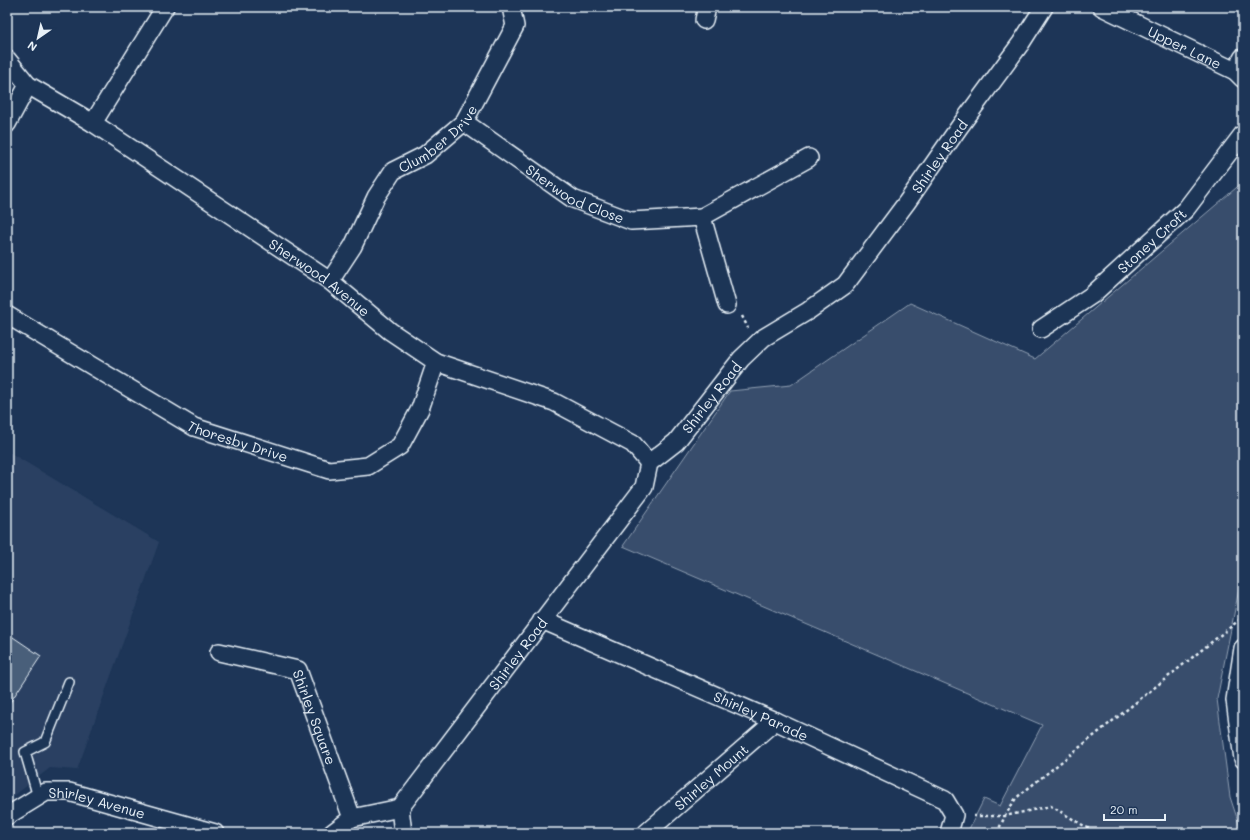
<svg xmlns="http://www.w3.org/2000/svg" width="1250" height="840" font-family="Mali,sans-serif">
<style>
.built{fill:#2a4162}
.green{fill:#374d6c;stroke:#909fb2}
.building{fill:#495e7a;stroke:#e8f1f8}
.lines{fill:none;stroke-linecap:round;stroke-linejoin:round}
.lane-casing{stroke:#e8f1f8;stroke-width:12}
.street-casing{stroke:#e8f1f8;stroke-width:20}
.path{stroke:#e8f1f8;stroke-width:2.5;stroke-dasharray:3 3;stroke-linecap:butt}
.lane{stroke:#1d3557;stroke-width:9}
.street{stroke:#1d3557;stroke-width:17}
.labels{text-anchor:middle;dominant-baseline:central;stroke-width:4;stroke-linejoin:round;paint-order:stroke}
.street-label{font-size:14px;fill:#e8f1f8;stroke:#1d3557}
</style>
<rect width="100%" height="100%" fill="#1d3557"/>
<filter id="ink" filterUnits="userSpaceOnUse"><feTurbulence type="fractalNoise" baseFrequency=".025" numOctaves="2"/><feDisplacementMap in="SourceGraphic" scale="8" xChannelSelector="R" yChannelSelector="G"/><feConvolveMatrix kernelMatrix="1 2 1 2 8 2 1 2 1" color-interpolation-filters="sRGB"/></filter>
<g filter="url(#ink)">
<polygon class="built" points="7,451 159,542 77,770 50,768 7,801"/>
<polygon class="green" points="1243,182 1243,569 1217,699 1230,797 1242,833 967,833 984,799 1000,806 1042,725 623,546 730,391 791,385 910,303 1035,359"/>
<polygon class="building" points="7,633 41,656 7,707"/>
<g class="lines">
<defs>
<polyline id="lane" points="38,797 25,752 45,742 69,682"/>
<g id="street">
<path id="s1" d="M1102,7L1235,71L1243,79"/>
<polyline points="704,20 707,7"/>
<path id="s2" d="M7,59L28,85L93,123L330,281L390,331L436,362L554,402L633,444L649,463"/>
<polyline points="1235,71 1243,57"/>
<path id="s3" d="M464,122L573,199L631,221L702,217L727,305"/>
<polyline points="93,123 165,7"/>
<polyline points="7,124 28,85"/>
<polyline points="702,217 809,158"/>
<path id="s4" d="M330,281L353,246L376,197L393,171L425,155L464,122L515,26L511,7"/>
<path id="s5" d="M7,315L194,427L329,470L368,466L400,446L420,409L436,362"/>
<path id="s6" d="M1041,329L1092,295L1186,209L1243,134"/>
<path id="s7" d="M542,620L775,721L945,800L954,815L949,833"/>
<polyline points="1243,648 1235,700 1243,759"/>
<path id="s8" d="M219,652L298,670L352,818"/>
<polyline points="400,808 403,833"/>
<path id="s9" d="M7,816L46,792H69L215,833"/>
<path id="s10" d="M332,833L352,818L400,808L644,487L649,463L676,442L741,359L763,338L808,311L845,285L907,202L960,126L1021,43L1044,7"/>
<path id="s11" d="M646,833L775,721"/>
</g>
</defs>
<use href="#lane" class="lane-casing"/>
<use href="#street" class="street-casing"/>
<g class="path">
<polyline points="742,316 748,328"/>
<polyline points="973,816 1005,816 1051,806 1096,833"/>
<polyline points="997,833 1005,816 1016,798 1243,617"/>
</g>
<use href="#lane" class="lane"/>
<use href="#street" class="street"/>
</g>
</g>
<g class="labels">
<g class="street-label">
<text stroke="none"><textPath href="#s1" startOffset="92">Upper Lane</textPath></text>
<text stroke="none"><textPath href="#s4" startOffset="183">Clumber Drive</textPath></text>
<text stroke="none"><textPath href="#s10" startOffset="929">Shirley Road</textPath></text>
<text stroke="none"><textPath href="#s3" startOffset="133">Sherwood Close</textPath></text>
<text stroke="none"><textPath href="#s6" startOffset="142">Stoney Croft</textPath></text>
<text stroke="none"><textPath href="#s2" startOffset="383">Sherwood Avenue</textPath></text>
<text stroke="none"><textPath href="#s10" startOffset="593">Shirley Road</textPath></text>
<text stroke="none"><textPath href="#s5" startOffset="264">Thoresby Drive</textPath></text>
<text stroke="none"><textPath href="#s10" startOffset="268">Shirley Road</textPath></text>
<text stroke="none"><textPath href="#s7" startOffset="239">Shirley Parade</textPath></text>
<text stroke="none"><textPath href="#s8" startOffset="131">Shirley Square</textPath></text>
<text stroke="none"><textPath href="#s11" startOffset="86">Shirley Mount</textPath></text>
<text stroke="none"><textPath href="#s9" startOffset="98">Shirley Avenue</textPath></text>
</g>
</g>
<rect width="1250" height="840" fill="none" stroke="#1d3557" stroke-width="24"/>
<rect x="12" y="12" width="1226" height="816" fill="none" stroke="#e8f1f8" stroke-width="1.5" filter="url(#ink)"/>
<g transform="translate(38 38) rotate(214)" stroke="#1d3557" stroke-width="3" paint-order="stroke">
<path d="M0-3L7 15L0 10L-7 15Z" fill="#e8f1f8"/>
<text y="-6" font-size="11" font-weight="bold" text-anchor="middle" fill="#e8f1f8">N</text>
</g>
<path d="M1104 814v6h61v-6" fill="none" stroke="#e8f1f8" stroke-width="2"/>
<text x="1110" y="814" font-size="12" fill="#e8f1f8" stroke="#1d3557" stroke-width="3" paint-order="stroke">20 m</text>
</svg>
